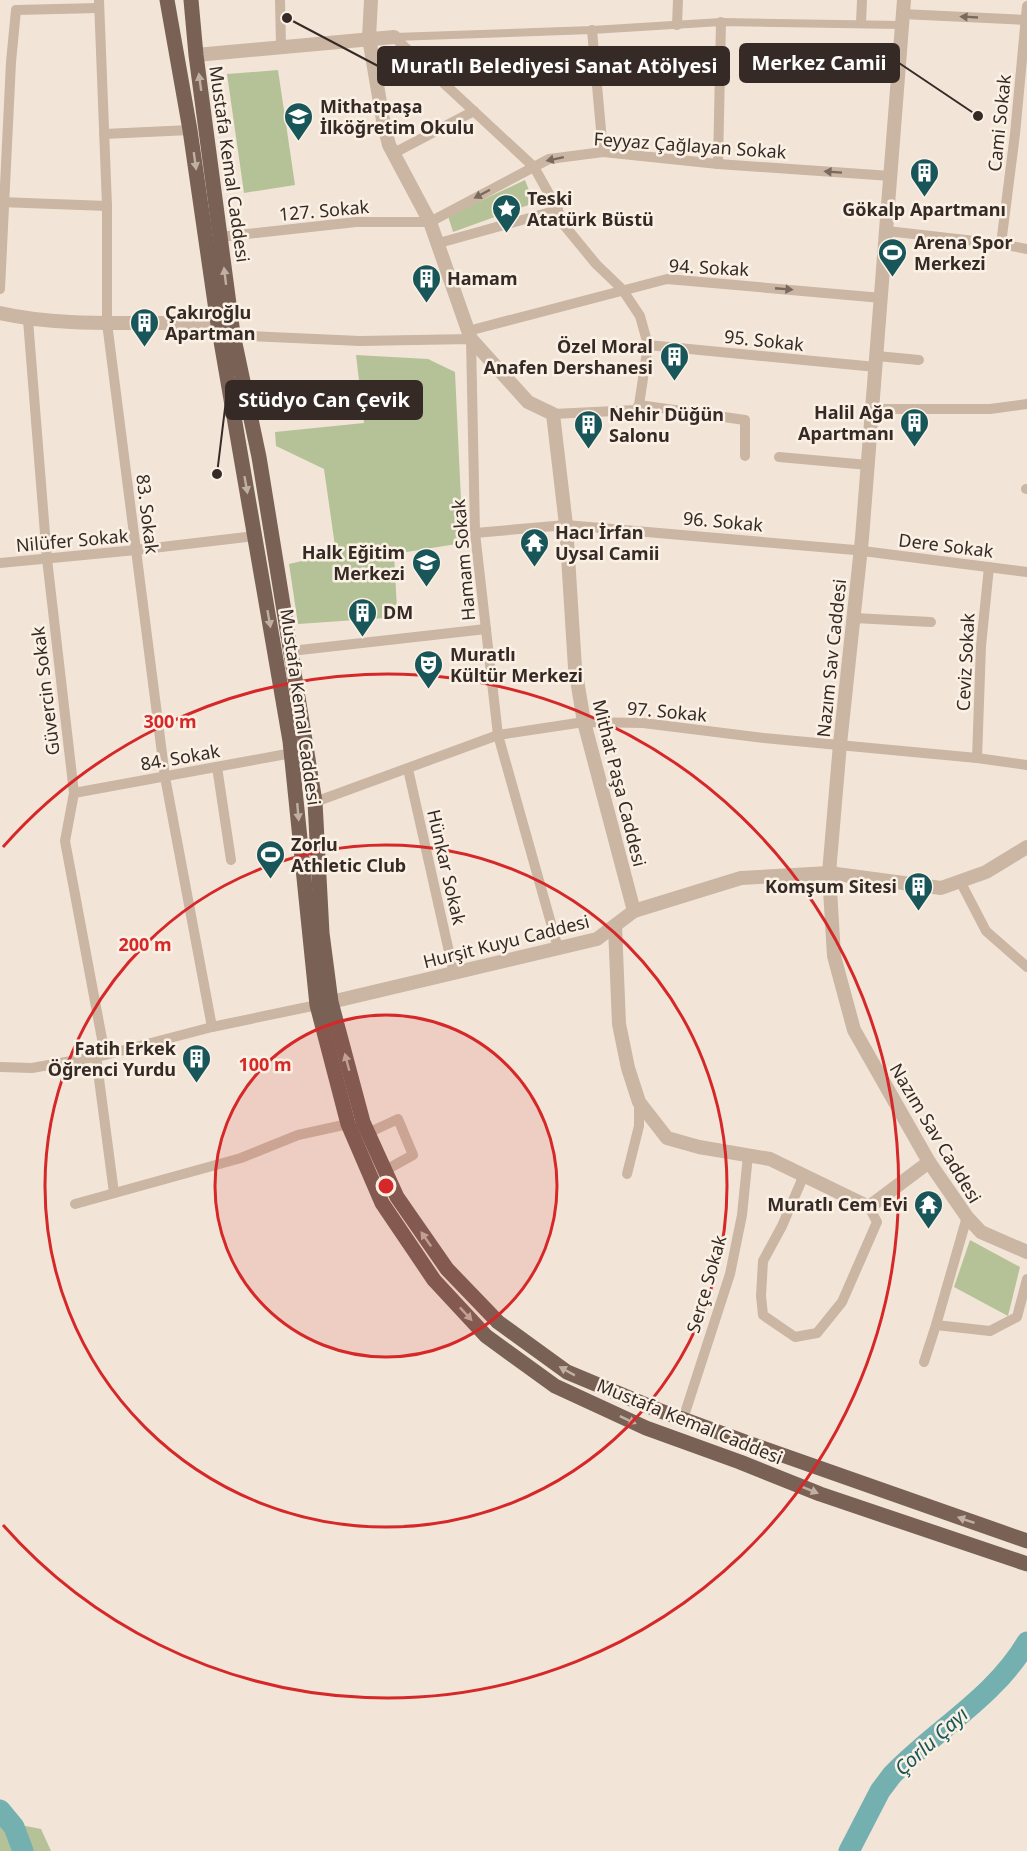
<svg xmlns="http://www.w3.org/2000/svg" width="1027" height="1851" font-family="'Noto Sans',sans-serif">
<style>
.green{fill:#b5c297}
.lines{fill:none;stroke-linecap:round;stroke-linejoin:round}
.river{stroke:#75b0b1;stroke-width:21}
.pedestrian{stroke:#cbb5a3;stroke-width:8}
.minor{stroke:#cbb5a3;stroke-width:10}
.tertiary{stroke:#cbb5a3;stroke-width:14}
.primary{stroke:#796156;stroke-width:15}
.oneway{fill:#79695e}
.oneway2{fill:#c0b0a4}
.ring{fill:none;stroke:#d62828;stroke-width:3}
.labels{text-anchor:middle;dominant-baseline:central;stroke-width:5;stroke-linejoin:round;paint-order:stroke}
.poi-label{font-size:18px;font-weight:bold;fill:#362a26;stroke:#faf0e4;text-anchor:start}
.street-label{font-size:18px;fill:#362a26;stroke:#faf0e4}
.water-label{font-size:20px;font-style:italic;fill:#195659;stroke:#faf0e4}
.centre{fill:#d62828;stroke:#faf0e4;stroke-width:3}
.ring-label{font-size:18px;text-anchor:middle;font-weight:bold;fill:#d62828;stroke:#faf0e4;stroke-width:5;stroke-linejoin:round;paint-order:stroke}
.leader{fill:none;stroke:#362a26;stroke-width:2}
.callout-dot{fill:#362a26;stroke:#faf0e4;stroke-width:2}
.callout{fill:#362a26;stroke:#362a26;stroke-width:2}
.callout-label{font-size:20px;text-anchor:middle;font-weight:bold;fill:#fff}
</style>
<rect width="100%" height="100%" fill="#f2e5d8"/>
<g class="green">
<polygon points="278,70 295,185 244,193 227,74"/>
<polygon points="525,180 534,203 453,232 448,216"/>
<polygon points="356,355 428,359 455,372 463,543 394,554 397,609 400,617 298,624 289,564 336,553 324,469 276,446 275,432 364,423"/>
<polygon points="970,1240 1020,1267 1008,1316 954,1287"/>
<polygon points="0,1821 41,1829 51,1851 0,1851"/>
</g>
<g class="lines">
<g class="river">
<polyline points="0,1810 14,1827 23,1851"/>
<path d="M849,1851L880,1791L892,1775C936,1729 994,1698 1027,1642"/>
</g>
<polyline class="pedestrian" points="394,37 592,30 721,22 901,25"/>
<g class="minor">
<polyline points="99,0 107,206 107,323 165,777 212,1027"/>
<polyline points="280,0 281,46"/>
<polyline points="902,14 1027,20"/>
<polyline points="861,23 862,0"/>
<polyline points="677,25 678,0"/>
<polyline points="592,30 603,152"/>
<polyline points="394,37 534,167 558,210 564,225 596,264 622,289 640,316 648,345 639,405 635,410 553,414"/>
<polyline points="104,134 190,130"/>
<polyline points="394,153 474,111"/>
<polyline points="718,164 721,22"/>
<polyline points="0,202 107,206"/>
<polyline points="887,231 1001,244 1027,249"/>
<polyline points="220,237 356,222 430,222 549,159 603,152 718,164 891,176"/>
<polyline points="439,243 558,210"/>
<polyline points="1001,244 1015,134 1027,6"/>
<polyline points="0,289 11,62 16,10 99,8"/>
<polyline points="28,320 47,559 74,793 65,841 105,1055"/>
<polyline points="468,331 667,279 882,298"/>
<polyline points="233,334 248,336 360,341 471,339 475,533 498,735 558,948"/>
<polyline points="648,345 876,367"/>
<polyline points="877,356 919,360"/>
<polyline points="639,405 745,420 745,456"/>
<polyline points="873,409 990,409 1027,404"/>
<polyline points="779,457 868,465"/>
<polyline points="1026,489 1027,489"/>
<polyline points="475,533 566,525 855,550 1027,572"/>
<polyline points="0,563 136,550 255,536"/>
<polyline points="854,618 931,622"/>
<polyline points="291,651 486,629"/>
<polyline points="977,758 981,646 989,567"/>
<polyline points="217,767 231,860"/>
<polyline points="408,769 454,974"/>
<polyline points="74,793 292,753"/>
<polyline points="315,802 498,735 584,722 643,723 764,738 977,758 1027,765"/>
<polyline points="960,881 986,931 1027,967"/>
<polyline points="96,1056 114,1193"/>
<polyline points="0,1067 32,1068 105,1055 212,1027 322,1004"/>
<polyline points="368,1133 398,1119 413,1155 384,1171"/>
<polyline points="627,1174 639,1126 639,1102"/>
<polyline points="804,1175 782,1226 763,1261 761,1296 763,1315 795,1337 817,1333 842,1302 877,1222 869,1207"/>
<polyline points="75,1204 241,1158 298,1135 348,1124"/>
<polyline points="936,1325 990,1331 1017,1317 1027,1279"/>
<polyline points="924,1362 936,1325 967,1217"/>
<polyline points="683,1419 730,1274 742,1215 748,1155"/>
</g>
<g class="tertiary">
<polyline points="371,0 369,38 383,120 389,145 430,222 471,339 528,402 553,414 566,525 575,668 584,722 634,911"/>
<polyline points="904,0 862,538 840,744 829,873 834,956 854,1030 929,1162 967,1217 981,1232 1027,1252"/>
<polyline points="196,55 394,37"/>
<path d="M0,313C71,329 145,320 218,324"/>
<polyline points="615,926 619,1024 628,1068 639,1102 667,1138 699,1147 770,1159 869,1207 929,1162"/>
<polyline points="331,1002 597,939 634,911 741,878 829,873 941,888 986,872 1027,847"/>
</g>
<g class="primary">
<polyline points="167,0 190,130 218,324 290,741 317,1005 348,1124 382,1203 434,1280 486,1336 555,1386 646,1428 740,1462 820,1494 1027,1564"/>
<polyline points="191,0 196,55 233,334 259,457 315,802 322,933 331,1002 363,1122 397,1197 447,1269 498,1322 567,1372 658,1410 748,1443 1027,1541"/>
</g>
</g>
<defs><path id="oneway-solid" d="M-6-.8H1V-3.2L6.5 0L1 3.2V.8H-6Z" transform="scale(1.5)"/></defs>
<g class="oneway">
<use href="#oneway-solid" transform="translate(969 17) rotate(-177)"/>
<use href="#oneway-solid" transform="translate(555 159) rotate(168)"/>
<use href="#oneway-solid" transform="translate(833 172) rotate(-176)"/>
<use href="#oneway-solid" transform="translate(482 194) rotate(152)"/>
<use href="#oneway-solid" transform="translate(784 289) rotate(5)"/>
</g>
<g class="oneway2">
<use href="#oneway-solid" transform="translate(200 82) rotate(-98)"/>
<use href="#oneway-solid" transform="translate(195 161) rotate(82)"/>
<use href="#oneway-solid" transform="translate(225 276) rotate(-97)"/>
<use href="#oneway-solid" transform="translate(246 485) rotate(80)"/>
<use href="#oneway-solid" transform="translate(269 619) rotate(80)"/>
<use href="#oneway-solid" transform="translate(298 812) rotate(85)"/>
<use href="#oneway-solid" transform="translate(347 1062) rotate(-105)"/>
<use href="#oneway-solid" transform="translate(426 1239) rotate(-125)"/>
<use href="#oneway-solid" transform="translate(466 1314) rotate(47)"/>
<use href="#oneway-solid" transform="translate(567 1371) rotate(-151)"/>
<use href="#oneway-solid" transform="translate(628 1420) rotate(25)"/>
<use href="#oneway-solid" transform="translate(810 1490) rotate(22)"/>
<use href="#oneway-solid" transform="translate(966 1520) rotate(-161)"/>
</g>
<circle cx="386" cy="1186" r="171" fill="#d62828" fill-opacity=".12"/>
<g class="ring">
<circle cx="386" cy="1186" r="171"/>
<circle cx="386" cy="1186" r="341"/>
<path d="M3 847A512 512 0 1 1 3 1525"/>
</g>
<defs>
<symbol id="school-pin" viewBox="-11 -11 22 30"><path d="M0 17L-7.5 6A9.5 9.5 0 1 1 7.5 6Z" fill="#195659" stroke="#faf0e4"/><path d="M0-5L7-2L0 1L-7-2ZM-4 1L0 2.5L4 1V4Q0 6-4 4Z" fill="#fff"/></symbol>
<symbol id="building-pin" viewBox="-11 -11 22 30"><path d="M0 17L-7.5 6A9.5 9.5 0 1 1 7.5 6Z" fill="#195659" stroke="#faf0e4"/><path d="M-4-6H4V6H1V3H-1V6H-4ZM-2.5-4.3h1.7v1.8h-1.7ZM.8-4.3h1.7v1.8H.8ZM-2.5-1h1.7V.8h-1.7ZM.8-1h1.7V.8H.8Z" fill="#fff"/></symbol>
<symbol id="sight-pin" viewBox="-11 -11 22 30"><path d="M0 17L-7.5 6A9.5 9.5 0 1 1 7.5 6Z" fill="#195659" stroke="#faf0e4"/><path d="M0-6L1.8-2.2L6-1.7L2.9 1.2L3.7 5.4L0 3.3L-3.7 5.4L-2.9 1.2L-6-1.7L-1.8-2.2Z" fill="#fff"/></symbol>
<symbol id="stadium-pin" viewBox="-11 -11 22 30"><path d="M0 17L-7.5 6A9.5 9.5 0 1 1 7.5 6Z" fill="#195659" stroke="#faf0e4"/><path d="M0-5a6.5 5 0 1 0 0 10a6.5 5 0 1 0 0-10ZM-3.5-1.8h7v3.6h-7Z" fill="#fff"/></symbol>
<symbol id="temple-pin" viewBox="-11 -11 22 30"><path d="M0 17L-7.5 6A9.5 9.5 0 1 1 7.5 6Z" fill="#195659" stroke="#faf0e4"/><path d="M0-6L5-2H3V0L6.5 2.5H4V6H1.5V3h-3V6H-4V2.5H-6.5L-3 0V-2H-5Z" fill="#fff"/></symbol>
<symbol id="theatre-pin" viewBox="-11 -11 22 30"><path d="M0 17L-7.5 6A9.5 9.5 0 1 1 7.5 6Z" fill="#195659" stroke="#faf0e4"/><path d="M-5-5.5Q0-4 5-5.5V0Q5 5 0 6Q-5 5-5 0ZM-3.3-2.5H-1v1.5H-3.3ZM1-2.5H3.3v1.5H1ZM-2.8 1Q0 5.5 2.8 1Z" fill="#fff"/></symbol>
</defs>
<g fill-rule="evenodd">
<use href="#school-pin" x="282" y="100" width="33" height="45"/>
<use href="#building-pin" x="908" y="156" width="33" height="45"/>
<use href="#sight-pin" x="490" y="192" width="33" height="45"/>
<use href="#stadium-pin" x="876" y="236" width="33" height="45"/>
<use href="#building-pin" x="410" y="262" width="33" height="45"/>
<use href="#building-pin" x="128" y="306" width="33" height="45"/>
<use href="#building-pin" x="658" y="340" width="33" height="45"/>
<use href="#building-pin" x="898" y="406" width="33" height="45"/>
<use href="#building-pin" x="572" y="408" width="33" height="45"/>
<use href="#temple-pin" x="518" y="526" width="33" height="45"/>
<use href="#school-pin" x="410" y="546" width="33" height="45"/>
<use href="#building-pin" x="346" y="596" width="33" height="45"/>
<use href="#theatre-pin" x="412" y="648" width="33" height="45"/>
<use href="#stadium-pin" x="254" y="838" width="33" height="45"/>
<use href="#building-pin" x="902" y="870" width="33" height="45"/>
<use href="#building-pin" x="180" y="1042" width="33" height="45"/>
<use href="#temple-pin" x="912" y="1188" width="33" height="45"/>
</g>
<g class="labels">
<g class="poi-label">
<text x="320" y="106">Mithatpaşa<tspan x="320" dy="21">İlköğretim Okulu</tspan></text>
<text x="527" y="198">Teski<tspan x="527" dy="21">Atatürk Büstü</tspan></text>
<text x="924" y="209" text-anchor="middle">Gökalp Apartmanı</text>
<text x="914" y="242">Arena Spor<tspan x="914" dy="21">Merkezi</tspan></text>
<text x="447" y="278">Hamam</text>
<text x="165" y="312">Çakıroğlu<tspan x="165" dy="21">Apartman</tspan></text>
<text x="653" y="346" text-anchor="end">Özel Moral<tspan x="653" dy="21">Anafen Dershanesi</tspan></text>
<text x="894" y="412" text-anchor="end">Halil Ağa<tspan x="894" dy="21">Apartmanı</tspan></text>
<text x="609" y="414">Nehir Düğün<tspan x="609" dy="21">Salonu</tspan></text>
<text x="555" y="532">Hacı İrfan<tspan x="555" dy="21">Uysal Camii</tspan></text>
<text x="405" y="552" text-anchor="end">Halk Eğitim<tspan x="405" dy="21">Merkezi</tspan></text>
<text x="383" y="612">DM</text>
<text x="450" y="654">Muratlı<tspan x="450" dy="21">Kültür Merkezi</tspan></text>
<text x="291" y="844">Zorlu<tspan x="291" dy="21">Athletic Club</tspan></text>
<text x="897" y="886" text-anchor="end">Komşum Sitesi</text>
<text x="176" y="1048" text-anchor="end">Fatih Erkek<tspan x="176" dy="21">Öğrenci Yurdu</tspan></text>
<text x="908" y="1204" text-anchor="end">Muratlı Cem Evi</text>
</g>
<g class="street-label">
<text transform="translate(999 123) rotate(-84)">Cami Sokak</text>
<text transform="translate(690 145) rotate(4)">Feyyaz Çağlayan Sokak</text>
<text transform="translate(230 164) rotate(82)">Mustafa Kemal Caddesi</text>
<text transform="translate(324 210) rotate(-5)">127. Sokak</text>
<text transform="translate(709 267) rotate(3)">94. Sokak</text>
<text transform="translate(764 340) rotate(6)">95. Sokak</text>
<text transform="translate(148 514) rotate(83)">83. Sokak</text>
<text transform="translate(723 521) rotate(5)">96. Sokak</text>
<text transform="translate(72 540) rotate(-5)">Nilüfer Sokak</text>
<text transform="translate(946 545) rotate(7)">Dere Sokak</text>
<text transform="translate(463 560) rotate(-95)">Hamam Sokak</text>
<text transform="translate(831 658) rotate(-84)">Nazım Sav Caddesi</text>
<text transform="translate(965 662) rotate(-87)">Ceviz Sokak</text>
<text transform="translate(45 691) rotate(-97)">Güvercin Sokak</text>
<text transform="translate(301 707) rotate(82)">Mustafa Kemal Caddesi</text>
<text transform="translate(667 711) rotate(5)">97. Sokak</text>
<text transform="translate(180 757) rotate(-10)">84. Sokak</text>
<text transform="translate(620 783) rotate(76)">Mithat Paşa Caddesi</text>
<text transform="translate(447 867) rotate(77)">Hünkar Sokak</text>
<text transform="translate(506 941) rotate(-14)">Hurşit Kuyu Caddesi</text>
<text transform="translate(936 1133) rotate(59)">Nazım Sav Caddesi</text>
<text transform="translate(706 1284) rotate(-74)">Serçe Sokak</text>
<text transform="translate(690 1421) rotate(22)">Mustafa Kemal Caddesi</text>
</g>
<g class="water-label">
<text transform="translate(931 1741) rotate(-42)">Çorlu Çayı</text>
</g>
</g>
<circle cx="386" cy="1186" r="9" class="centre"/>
<g class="ring-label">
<text x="170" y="728">300 m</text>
<text x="145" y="951">200 m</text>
<text x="265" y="1071">100 m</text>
</g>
<path class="leader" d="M978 116L899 63M287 18L378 66M217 474L226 400"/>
<g class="callout-dot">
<circle cx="978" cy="116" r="6"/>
<circle cx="287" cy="18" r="6"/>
<circle cx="217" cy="474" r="6"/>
</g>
<g class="callout">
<rect x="740" y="44" width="159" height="38" rx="6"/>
<rect x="378" y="47" width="351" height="38" rx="6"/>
<rect x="226" y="381" width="196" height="38" rx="6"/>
</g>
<g class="callout-label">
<text x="819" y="70">Merkez Camii</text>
<text x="554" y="73">Muratlı Belediyesi Sanat Atölyesi</text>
<text x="324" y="407">Stüdyo Can Çevik</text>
</g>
</svg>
